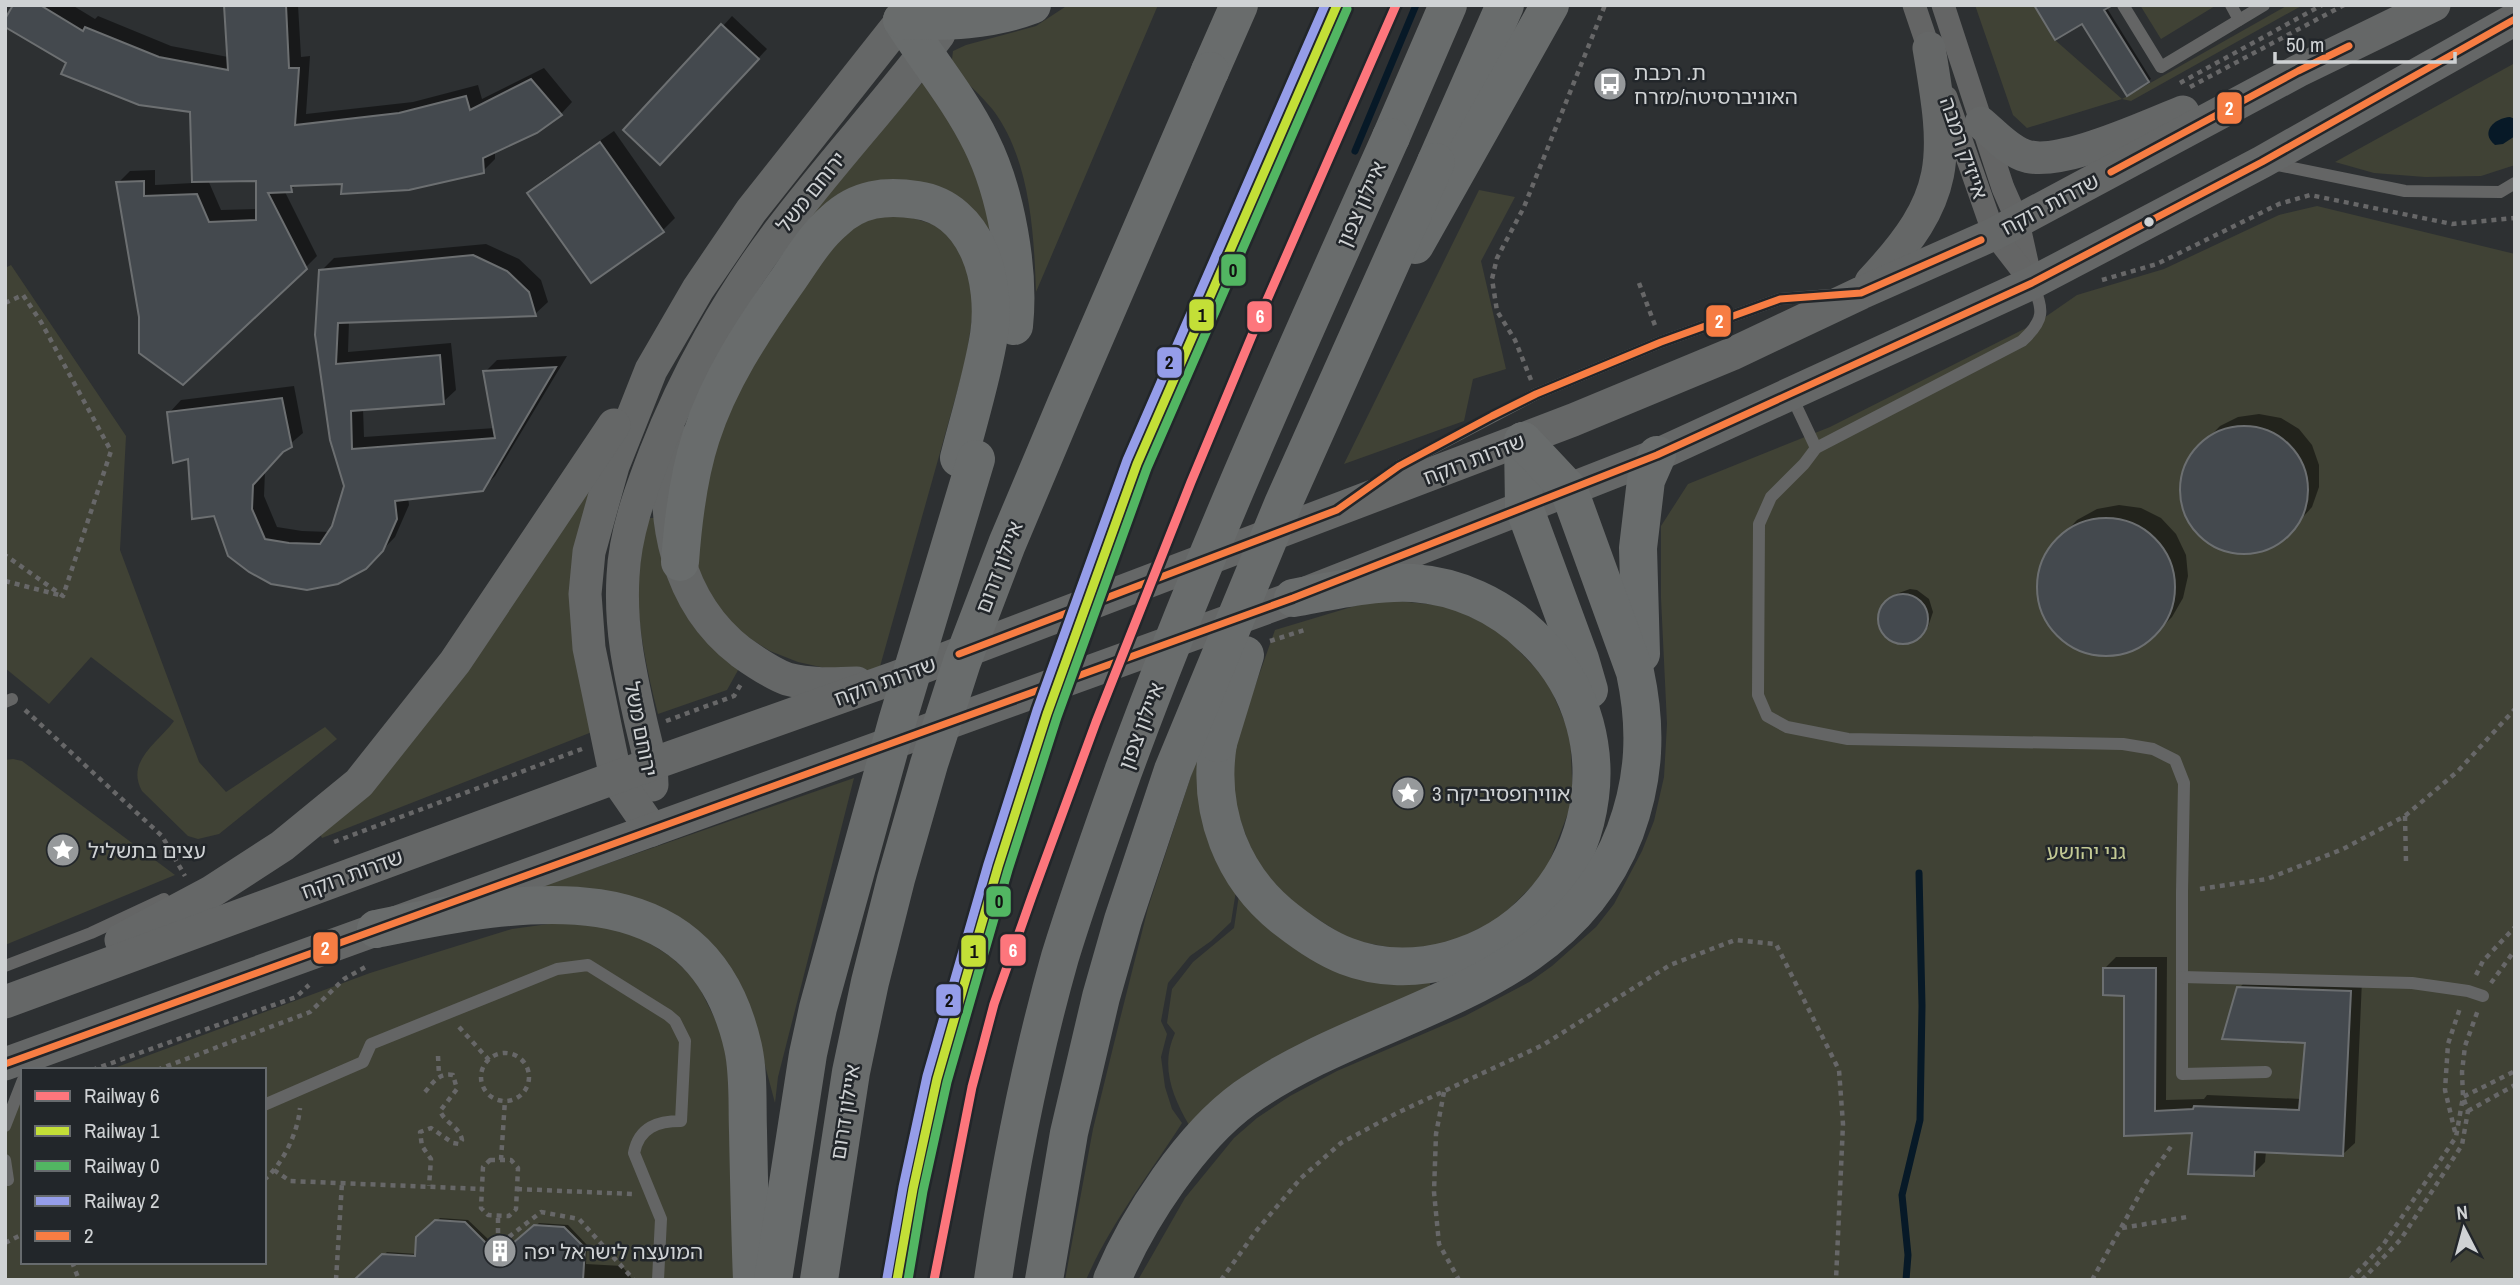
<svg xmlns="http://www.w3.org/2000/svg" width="2520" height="1285" font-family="'Archivo Narrow','Noto Sans Hebrew',sans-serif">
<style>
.green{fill:#404235}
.water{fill:#071927}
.shadow{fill:#0007;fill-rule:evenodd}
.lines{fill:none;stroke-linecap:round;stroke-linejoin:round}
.stream{stroke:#071927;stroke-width:7}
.building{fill:#44494e;stroke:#6c6f71;stroke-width:2}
.path{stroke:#676768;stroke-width:4.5;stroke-dasharray:5 5;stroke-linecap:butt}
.lane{stroke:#646565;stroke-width:12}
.street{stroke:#646565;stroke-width:23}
.secondary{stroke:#656767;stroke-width:33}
.highway{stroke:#696c6c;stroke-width:38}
.highway-bridge{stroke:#696c6c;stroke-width:38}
.bus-1-casing{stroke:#22262a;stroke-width:12}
.bus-1{stroke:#f77d43;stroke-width:7}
.rail-1-casing{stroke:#22262a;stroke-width:14}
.rail-2-casing{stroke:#22262a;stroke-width:14}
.rail-3-casing{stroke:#22262a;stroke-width:14}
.rail-4-casing{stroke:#22262a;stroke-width:14}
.rail-1{stroke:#fd767c;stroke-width:9}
.rail-2{stroke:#c3df37;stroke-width:9}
.rail-3{stroke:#52b662;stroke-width:9}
.rail-4{stroke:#959de9;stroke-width:9}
.bus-dot{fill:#cfd2d4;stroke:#22262a;stroke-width:2.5}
.labels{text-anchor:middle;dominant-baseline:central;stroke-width:5;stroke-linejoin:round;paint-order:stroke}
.poi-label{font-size:21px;fill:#cfd2d4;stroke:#22262a;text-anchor:start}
.street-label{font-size:21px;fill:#cfd2d4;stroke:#22262a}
.park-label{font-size:21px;fill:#c3c994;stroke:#22262a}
.line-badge{stroke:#22262a;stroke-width:2.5}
.badge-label{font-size:19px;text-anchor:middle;font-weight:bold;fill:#fff}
.pale-badge-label{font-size:19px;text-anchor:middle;font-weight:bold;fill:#111}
</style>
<rect width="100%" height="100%" fill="#2d3032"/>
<g class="green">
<path d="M1068,5H1158L1036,292C1034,233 1030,159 993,110C981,95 965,81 951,68L953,51L966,45L1036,26Z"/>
<polygon points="1975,5 2034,5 2055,40 2122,99 2288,5 2303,5 2131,101 2122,99 2027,128 2013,115"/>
<polygon points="2140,5 2215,5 2215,6 2161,39"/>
<polygon points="2515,63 2515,165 2481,176 2425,177 2374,173 2335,162"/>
<polygon points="923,82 961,138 992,206 987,245 960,199 789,234"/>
<polygon points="1479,190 1515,197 1481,261 1506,369 1473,379 1464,421 1344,464"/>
<polygon points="2317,206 2515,254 2515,1280 1138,1280 1185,1198 1234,1138 1257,1118 1290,1096 1337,1071 1465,1016 1531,981 1552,966 1596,927 1614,904 1642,851 1654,821 1664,777 1667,724 1661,598 1661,526 1688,484 1830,427 2038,322 2077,295 2164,269 2279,215"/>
<polygon points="890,211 932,224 945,232 960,248 975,298 966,360 879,670 834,670 798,662 770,651 746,636 723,616 697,569 695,526 727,406 838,234"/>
<path d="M11,265L126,436L120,550L199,762L226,792L325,727L337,739L219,834L198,839L188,836L142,791C125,761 159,742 174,721L91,657L49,704L5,668V268Z"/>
<polygon points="591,470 592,732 322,838 317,828"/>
<path d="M643,518H659L742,663L727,690L658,714C647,671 638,629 637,584C637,562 641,539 643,518Z"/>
<polygon points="1388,600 1447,606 1499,630 1547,680 1570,734 1573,800 1545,873 1499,919 1447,944 1404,950 1351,940 1292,903 1255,861 1234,802 1234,745 1275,630 1368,602"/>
<path d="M1200,748L1236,891L1231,922L1211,941L1190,956L1168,983L1161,1021L1167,1034L1161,1057L1165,1087L1172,1109L1182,1123C1150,1173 1109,1226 1086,1280H1065L1093,1129L1120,1019L1148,908Z"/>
<polygon points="13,759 22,761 175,875 5,945 5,760"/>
<polygon points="854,778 778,1077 775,1103 752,1016 712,946 511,897"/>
<path d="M1239,895L1431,979L1429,991L1189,1125C1172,1096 1160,1065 1175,1033L1167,1023L1172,989L1193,962L1234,928Z"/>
<polygon points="563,922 602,925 640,937 671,957 695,979 723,1035 728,1071 740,1280 5,1280 5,1107 23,1101 23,1262 264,1262 264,1070 109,1070 370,973 512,929"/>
</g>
<path class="water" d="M2510,117L2515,119V136L2503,144L2495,145C2479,132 2495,118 2510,117Z"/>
<g class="shadow">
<path d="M15,5H72L95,19L98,16L171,46L228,57L225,5H298L301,57L310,56L306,114L413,102L478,85L482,99L544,68L572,102L561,114L495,150V159L483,171L297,184L291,190H284L317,256L305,268L140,317L118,183L130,171L155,170V185L193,183L192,110L68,63ZM257,179L258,209L221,210L208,180Z"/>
<polygon points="2105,5 2151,79 2148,81 2083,21"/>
<polygon points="732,16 767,49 660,162 723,26"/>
<polygon points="614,131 675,218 663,230 591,280 530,193 542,181"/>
<polygon points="486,244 519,259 541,280 548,302 535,314 349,321 348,352 451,343 456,390 443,402 363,408 364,437 495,428 485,372 497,360 567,356 495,476 482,489 408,497 409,505 395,537 365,568 338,582 216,515 169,413 181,400 294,386 303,433 284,449 265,471 264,496 277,527 302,531 330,532 346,486 321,271 334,258"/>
<polygon points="2259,414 2281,418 2299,429 2312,445 2319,465 2319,487 2312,507 2285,537 2267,548 2247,552 2227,550 2209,542 2194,528 2185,511 2181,491 2184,472 2193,454 2220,426 2238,417"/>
<polygon points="2119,505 2141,508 2161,518 2176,534 2186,555 2188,576 2183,598 2172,617 2158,631 2141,645 2120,653 2097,654 2075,647 2057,634 2044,615 2038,593 2040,571 2049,550 2077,520 2097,509"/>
<polygon points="1910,589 1917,590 1929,599 1933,612 1928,627 1921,634 1907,642 1892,640 1881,628 1879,621 1884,606 1896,594"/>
<polygon points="2116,957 2167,957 2166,1100 2204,1099 2207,1095 2302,1099 2307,1041 2239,988 2251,976 2362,980 2355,1143 2343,1154 2266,1151 2265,1162 2253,1174 2194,1131 2126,1135 2126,994 2104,969"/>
<polygon points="440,1218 468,1220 488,1239 518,1241 539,1223 568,1225 587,1245 586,1264 622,1266 633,1280 357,1280 387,1252 417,1254 418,1238"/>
</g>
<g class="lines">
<g class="stream">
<polyline points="1355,151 1416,5"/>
<polyline points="1906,1280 1908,1255 1902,1195 1920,1120 1922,1006 1919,873"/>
</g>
</g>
<g class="building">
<polygon points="13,5 40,5 83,31 85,27 159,57 228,70 224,5 286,5 289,68 299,68 295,125 399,113 466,96 470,110 531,79 562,115 537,133 483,158 484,173 409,190 341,194 342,184 291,186 292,192 268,193 307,269 183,385 139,353 139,317 116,182 144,181 144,196 197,194 209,222 256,220 256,181 192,182 190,112 139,105 61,74 66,63 5,27 5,19"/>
<polygon points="2034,5 2113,5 2104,10 2149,82 2127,96 2082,24 2055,40"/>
<polygon points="721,24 759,59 660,165 623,130"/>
<polygon points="600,142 664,232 591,283 527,193"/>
<polygon points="473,255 507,271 529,292 536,316 338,323 336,364 440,355 444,404 351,411 352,449 495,438 483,371 556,367 483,491 395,501 397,519 383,551 366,569 338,584 307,590 271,584 249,572 228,556 214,516 192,519 188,459 173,463 167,412 282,398 292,447 283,452 253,485 252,509 265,539 289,543 320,544 332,526 344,486 330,440 315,335 319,270"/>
<circle cx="2244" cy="490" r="64"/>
<circle cx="2106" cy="587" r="69"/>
<circle cx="1903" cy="619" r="25"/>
<polygon points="2103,968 2156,968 2155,1111 2193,1109 2194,1106 2299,1110 2305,1043 2222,1039 2237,987 2351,991 2343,1156 2255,1152 2254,1176 2188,1174 2192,1133 2124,1136 2124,996 2103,995"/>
<polygon points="435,1220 465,1222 485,1242 513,1243 534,1225 564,1227 585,1248 583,1280 354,1280 382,1254 415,1256 416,1237"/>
</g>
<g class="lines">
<g class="path">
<polyline points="2180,83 2322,5"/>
<polyline points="2190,87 2344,5"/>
<polyline points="2102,280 2157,264 2279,204 2310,195 2452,224 2515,218"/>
<polyline points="1639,283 1656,328"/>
<polyline points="5,303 23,295 41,322 111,451 63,596 5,555"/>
<polyline points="1531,380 1515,340 1497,311 1492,279 1497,258 1524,207 1605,5"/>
<polyline points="5,581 59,595"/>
<polyline points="1270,641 1308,629"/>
<polyline points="25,710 162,836 185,876"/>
<polyline points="666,721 734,696 741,684"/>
<polyline points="2405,816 2406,862"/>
<polyline points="334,842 582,749"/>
<polyline points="2200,889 2267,879 2343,849 2405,816 2458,771 2515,709"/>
<polyline points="2476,975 2483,961 2515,927"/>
<polyline points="2491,983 2515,950"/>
<polyline points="459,1027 489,1060"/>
<circle cx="505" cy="1077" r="24"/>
<polyline points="438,1056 439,1076"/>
<polyline points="92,1070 296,997 309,985"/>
<polyline points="157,1070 310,1012 344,979 369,965"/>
<path d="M425,1092C433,1083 439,1072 453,1075L457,1089L440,1111C445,1123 460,1127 462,1140L459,1144L453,1143L431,1128L420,1132L422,1146L431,1159L429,1186"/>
<polyline points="1444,1092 1436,1134 1434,1192 1439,1244 1459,1280"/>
<polyline points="2468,1111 2515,1085"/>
<polyline points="2455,1132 2445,1090 2448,1044 2460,1008"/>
<polygon points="490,1160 511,1160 518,1168 516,1209 509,1216 488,1215 481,1208 483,1167"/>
<polyline points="501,1160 505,1100"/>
<polyline points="274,1170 290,1181 482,1189"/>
<path d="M264,1180C283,1164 298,1132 300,1108"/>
<polyline points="517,1189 632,1194"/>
<polyline points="2122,1228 2187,1217"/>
<polyline points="5,1243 23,1234"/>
<polyline points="498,1243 498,1215"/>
<polyline points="501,1243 541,1212 579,1219 634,1280"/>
<polyline points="72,1262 79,1280"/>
<polyline points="336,1280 342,1183"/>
<polyline points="1221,1280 1257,1230 1301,1178 1341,1143 1397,1113 1543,1045 1670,965 1735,940 1776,944 1839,1070 1843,1124 1836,1280"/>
<polyline points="2092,1280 2147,1181 2172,1145"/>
<polyline points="2350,1280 2383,1245 2456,1137 2463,1097 2515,1071"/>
<polyline points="2362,1280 2401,1239 2462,1145 2468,1111 2463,1097 2462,1072 2465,1046 2478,1010"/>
</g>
<g class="lane">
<polyline points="2123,5 2161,67 2264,5"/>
<polyline points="2231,5 2239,20"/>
<polyline points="2273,164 2405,191 2500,192 2515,183"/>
<path d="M2032,283C2044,310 2045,320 2022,341L1816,448L1804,464L1771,497L1759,524L1758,695L1767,716L1787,727L1848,739L2123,744L2153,749L2175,760L2184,783L2182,892V1074L2266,1072"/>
<polyline points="1791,395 1816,448"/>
<polyline points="1381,479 1399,466 1536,394 1661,342 1780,299 1830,295"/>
<polyline points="5,702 12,699"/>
<polyline points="5,966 91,933 164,899"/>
<polyline points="2182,977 2412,983 2468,991 2483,996"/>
<path d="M264,1105L363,1062L371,1044L557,969L588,965L668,1015L675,1021L685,1041L681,1121C658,1121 639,1127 634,1153L661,1219L658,1280"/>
<polyline points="5,1126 23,1080"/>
<polyline points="5,1160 8,1180"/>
</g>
<g class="street">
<polyline points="1914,5 1933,61"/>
<polyline points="1943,5 2003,188 2018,222 2030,276"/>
<polyline points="1946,97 1994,234 2032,283"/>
</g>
<g class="secondary">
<path d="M1981,123C1994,134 2007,149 2023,155C2057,169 2149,125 2183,112"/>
<path d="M1871,282C1952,196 1948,160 1929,48"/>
<path d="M674,439C658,516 677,603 741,652C755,662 771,673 787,679C809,685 834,684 857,683"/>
<path d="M652,785C652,761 645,741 640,718C629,668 620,627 623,576C625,533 640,493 655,454C685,376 729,298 779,232C830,164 888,102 939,34"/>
<polyline points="652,830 616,778 589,648 585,594 589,552 613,466 651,370 698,289 751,211 914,5"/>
<polyline points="121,940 211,892 282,846 359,783 455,662 614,425"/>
<polyline points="5,1002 652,764 897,677 1573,420 1732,354 1861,293 1994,234 2298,71 2434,5"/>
<polyline points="5,1064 1293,598 1657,455 2032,283 2262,162 2515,19"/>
</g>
<g class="highway">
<path d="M902,20C928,61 960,99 981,142C1006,192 1020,270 1014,326"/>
<path d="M902,20C947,22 989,21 1032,5"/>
<polyline points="1210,71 1239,5"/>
<polyline points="1391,137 1448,5"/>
<polyline points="1436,162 1505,5"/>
<polyline points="1415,245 1550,5"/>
<polyline points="1523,441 1524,507 1580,659 1589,690"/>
<path d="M680,562C683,520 688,477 701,437C719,381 752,331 785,284C800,263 814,238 834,221C858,198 886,195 917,200C978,209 997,282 989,335C983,374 969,419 959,458"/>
<polyline points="1641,654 1638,548 1646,480 1657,455"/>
<path d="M1218,743C1207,811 1232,878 1287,920C1305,934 1325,948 1346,956C1379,969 1416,969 1450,960C1593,921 1641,737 1531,636C1499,605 1457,586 1413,583C1373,581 1332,591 1293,598"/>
<path d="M376,929C515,901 701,861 743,1047C749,1074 747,1103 748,1131C749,1181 750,1230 752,1280"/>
<path d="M1112,1280C1138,1218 1191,1137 1245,1098C1373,1007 1563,996 1625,832C1645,778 1647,728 1635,672L1569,490L1523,441"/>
</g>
<g class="highway-bridge">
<polyline points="1218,743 1245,655"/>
<polyline points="773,1280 808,1054 818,1008 897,722 976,459"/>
<polyline points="819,1280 851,1072 870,982 896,879 929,764 962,662 1007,544 1066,404 1210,71"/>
<path d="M993,1280C1009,1171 1030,1063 1060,957C1079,895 1101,834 1123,772C1202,556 1297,347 1391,137"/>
<polyline points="1044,1280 1069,1133 1101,997 1123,920 1173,770 1283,504 1436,162"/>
</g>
<defs>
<g id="bus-1">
<polyline points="2111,172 2298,71 2349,46"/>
<polyline points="959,654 1337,510 1399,466 1492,416 1536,394 1661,342 1780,299 1861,293 1981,240"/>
<polyline points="5,1064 1293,598 1657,455 2032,283 2262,162 2515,19"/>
</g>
</defs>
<use href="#bus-1" class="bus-1-casing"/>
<use href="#bus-1" class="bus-1"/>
<defs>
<polyline id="rail-1" points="934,1280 972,1087 994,1004 1032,896 1096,722 1191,482 1263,309 1396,5"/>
<polyline id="rail-2" points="897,1280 913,1189 937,1079 998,867 1047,714 1137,464 1337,5"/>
<polyline id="rail-3" points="908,1280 923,1191 947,1082 1008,870 1057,717 1147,468 1347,9"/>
<polyline id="rail-4" points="887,1278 903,1187 927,1076 988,864 1037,710 1127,460 1325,5"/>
</defs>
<use href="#rail-1" class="rail-1-casing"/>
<use href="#rail-2" class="rail-2-casing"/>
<use href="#rail-3" class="rail-3-casing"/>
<use href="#rail-4" class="rail-4-casing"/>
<use href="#rail-1" class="rail-1"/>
<use href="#rail-2" class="rail-2"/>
<use href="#rail-3" class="rail-3"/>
<use href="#rail-4" class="rail-4"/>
</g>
<defs>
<symbol id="bus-disc" viewBox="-11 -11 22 22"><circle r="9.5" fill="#96999b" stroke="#22262a"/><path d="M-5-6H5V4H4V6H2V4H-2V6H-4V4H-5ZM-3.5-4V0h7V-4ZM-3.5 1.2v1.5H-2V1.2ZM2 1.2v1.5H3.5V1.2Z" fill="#fff"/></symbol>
<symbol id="sight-disc" viewBox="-11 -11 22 22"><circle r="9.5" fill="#96999b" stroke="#22262a"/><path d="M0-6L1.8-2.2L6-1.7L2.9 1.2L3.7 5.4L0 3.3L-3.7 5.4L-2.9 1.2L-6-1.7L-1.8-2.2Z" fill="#fff"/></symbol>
<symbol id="building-disc" viewBox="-11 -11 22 22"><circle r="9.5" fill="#96999b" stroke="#22262a"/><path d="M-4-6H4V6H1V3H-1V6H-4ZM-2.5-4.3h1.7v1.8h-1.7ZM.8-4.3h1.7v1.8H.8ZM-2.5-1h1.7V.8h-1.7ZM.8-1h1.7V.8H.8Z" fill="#fff"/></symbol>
</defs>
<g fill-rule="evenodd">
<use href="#bus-disc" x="1591" y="65" width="38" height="38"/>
<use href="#sight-disc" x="1389" y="774" width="38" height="38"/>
<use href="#sight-disc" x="44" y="831" width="38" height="38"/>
<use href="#building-disc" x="481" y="1232" width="38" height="38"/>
</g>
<circle class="bus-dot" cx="2149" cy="222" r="6"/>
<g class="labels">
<g class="poi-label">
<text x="1634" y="72">ת. רכבת<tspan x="1634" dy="24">האוניברסיטה/מזרח</tspan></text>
<text x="1432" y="793">אווירופסיביקה 3</text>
<text x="88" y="850">עצים בתשליל</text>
<text x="524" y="1251">המועצה לישראל יפה</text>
</g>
<g class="street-label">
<text transform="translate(1964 148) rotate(71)">אייזיק רמבה</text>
<text transform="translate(811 192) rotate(-51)">ירוחם משל</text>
<text transform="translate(1361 204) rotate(-66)">איילון צפון</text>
<text transform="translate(2050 204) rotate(-28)">שדרות רוקח</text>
<text transform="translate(1474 459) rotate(-21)">שדרות רוקח</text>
<text transform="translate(999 567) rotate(-69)">איילון דרום</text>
<text transform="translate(885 681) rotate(-20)">שדרות רוקח</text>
<text transform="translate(1141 726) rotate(-69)">איילון צפון</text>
<text transform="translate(641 729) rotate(79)">ירוחם משל</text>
<text transform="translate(352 874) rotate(-20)">שדרות רוקח</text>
<text transform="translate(845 1112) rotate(-81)">איילון דרום</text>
</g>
<g class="park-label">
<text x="2086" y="851">גני יהושע</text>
</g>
</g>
<g class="line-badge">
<rect x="2216" y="91" width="27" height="34" rx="7" fill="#f77d43"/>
<rect x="1220" y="253" width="27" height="34" rx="7" fill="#52b662"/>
<rect x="1188" y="298" width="27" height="34" rx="7" fill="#c3df37"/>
<rect x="1246" y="300" width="27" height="33" rx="7" fill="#fd767c"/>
<rect x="1705" y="304" width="27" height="34" rx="7" fill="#f77d43"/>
<rect x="1156" y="346" width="27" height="33" rx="7" fill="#959de9"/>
<rect x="985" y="885" width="27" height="33" rx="7" fill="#52b662"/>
<rect x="312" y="931" width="27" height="34" rx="7" fill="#f77d43"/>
<rect x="999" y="933" width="28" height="34" rx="7" fill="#fd767c"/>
<rect x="960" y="934" width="27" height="34" rx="7" fill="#c3df37"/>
<rect x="935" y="983" width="27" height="34" rx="7" fill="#959de9"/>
</g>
<g class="badge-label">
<text x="2229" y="115">2</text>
<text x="1260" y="323">6</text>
<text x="1719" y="328">2</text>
<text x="325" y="955">2</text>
<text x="1013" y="957">6</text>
</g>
<g class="pale-badge-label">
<text x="1233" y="277">0</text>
<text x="1202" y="322">1</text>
<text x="1169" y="369">2</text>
<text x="999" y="908">0</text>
<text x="974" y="958">1</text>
<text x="949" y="1007">2</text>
</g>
<rect width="2520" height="1285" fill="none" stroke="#cfd2d4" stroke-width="14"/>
<rect x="21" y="1068" width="245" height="196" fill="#22262a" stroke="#676b6e" stroke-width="2"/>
<rect x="35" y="1091" width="35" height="10" fill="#fd767c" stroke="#676b6e" stroke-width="2"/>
<text x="84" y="1103" font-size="21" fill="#cfd2d4">Railway 6</text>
<rect x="35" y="1126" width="35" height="10" fill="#c3df37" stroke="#676b6e" stroke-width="2"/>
<text x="84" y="1138" font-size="21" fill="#cfd2d4">Railway 1</text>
<rect x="35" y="1161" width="35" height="10" fill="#52b662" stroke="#676b6e" stroke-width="2"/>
<text x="84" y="1173" font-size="21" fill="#cfd2d4">Railway 0</text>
<rect x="35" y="1196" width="35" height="10" fill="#959de9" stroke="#676b6e" stroke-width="2"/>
<text x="84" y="1208" font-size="21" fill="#cfd2d4">Railway 2</text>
<rect x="35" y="1231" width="35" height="10" fill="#f77d43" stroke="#676b6e" stroke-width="2"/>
<text x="84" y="1243" font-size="21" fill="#cfd2d4">2</text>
<g transform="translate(2464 1229) rotate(354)" stroke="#22262a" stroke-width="5" paint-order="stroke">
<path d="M0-5L12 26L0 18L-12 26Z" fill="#cfd2d4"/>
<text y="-10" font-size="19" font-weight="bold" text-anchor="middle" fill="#cfd2d4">N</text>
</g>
<path d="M2275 52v10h180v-10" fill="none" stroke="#cfd2d4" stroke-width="3.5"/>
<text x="2286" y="52" font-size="21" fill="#cfd2d4" stroke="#22262a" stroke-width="5" paint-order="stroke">50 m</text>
</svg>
